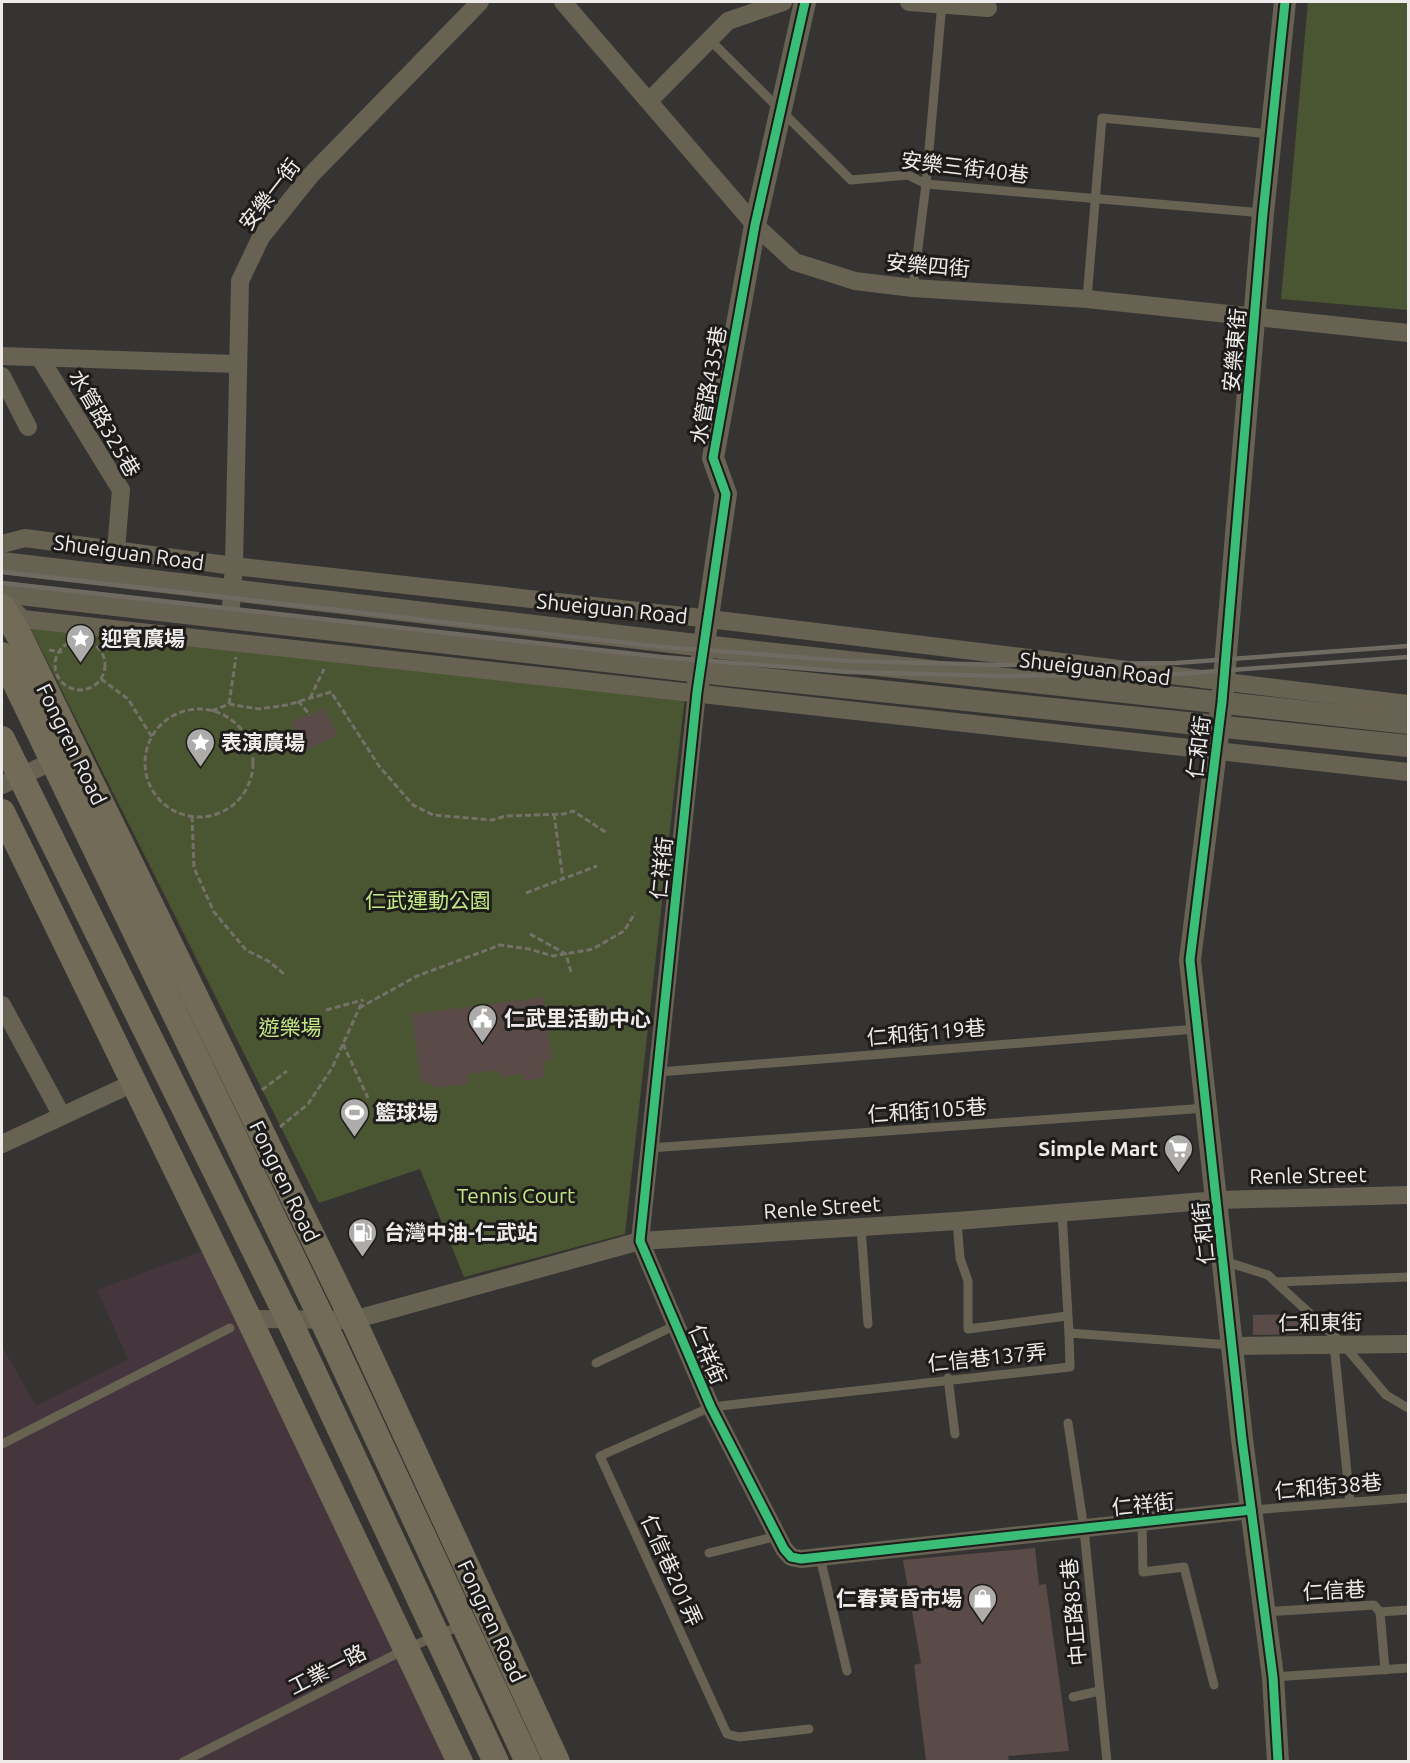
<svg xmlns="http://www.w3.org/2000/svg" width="1410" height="1763" font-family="Ubuntu,'Noto Sans TC',sans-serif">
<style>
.industrial{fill:#45363e}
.green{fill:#495631}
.building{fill:#5a4b48}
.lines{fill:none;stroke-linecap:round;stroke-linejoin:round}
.path{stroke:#767168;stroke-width:3;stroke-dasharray:6 3;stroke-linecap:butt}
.service{stroke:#686252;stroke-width:9}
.minor{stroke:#686252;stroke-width:18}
.tertiary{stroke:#686252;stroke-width:22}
.secondary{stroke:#726b57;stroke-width:26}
.rail{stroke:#6f6b63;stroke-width:4.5}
.cycleway-casing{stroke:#1d1c1b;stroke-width:13}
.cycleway{stroke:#3abd76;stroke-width:9}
.labels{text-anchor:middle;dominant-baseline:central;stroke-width:6;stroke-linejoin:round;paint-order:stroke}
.street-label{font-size:21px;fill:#eeecea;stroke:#1d1c1b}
.poi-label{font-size:21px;font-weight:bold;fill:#eeecea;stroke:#1d1c1b;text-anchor:start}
.park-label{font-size:21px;fill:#c4e984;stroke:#1d1c1b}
</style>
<rect width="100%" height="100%" fill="#353432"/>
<polygon class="industrial" points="205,1250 452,1761 2,1761 2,1346 36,1406 128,1359 97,1290"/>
<g class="green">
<polygon points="1308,2 1408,2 1408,310 1281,299"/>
<polygon points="25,617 685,695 625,1234 464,1277 420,1169 319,1203"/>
</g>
<g class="building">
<polygon points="324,709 338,735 306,750 291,722"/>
<polygon points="544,997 552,1060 543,1061 545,1078 523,1081 522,1074 500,1077 499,1070 468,1074 469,1084 433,1088 430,1082 421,1084 412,1014"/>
<polygon points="1301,1314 1303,1317 1304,1334 1253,1335 1253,1315"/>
<polygon points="1035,1548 1039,1585 1046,1584 1069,1751 1008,1756 1009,1761 926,1761 914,1665 921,1663 903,1560"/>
</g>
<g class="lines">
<g class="path">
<circle cx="80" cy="665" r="25"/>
<polyline points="49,650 62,652"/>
<polyline points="101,679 128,699 152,737"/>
<polyline points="310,698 324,669"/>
<polyline points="298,701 310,715"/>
<polyline points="229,704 236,657"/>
<circle cx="199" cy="763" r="54"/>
<polyline points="212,711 229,704 259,709 287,705 331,692 379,766 413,805 433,815 492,820 506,816 564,814 573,811 607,833"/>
<polyline points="554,814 563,879"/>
<polyline points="192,816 194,868 214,912 246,950 270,962 285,975"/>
<polyline points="526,893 597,866"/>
<polyline points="530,934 566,954 571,972"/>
<polyline points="359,1008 417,976 500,945 529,949 553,956 593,949 624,931 635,913"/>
<polyline points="326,1010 363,1000"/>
<polyline points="343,1044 368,1098"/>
<polyline points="262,1090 287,1071"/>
<polyline points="280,1127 308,1104 332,1068 363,1000"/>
</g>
<g class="service">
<polyline points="710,40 851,180 908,175 926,184 1263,213"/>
<polyline points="913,288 926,184 942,3"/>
<polyline points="1087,299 1102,118 1271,134"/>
<polyline points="659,1072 1196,1029"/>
<polyline points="650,1148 1206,1108"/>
<polyline points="1062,1212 1069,1333"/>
<polyline points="957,1221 960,1258 968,1281 968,1329 1067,1316"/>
<polyline points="861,1227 868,1324"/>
<polyline points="1224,1261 1268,1275 1343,1344 1386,1395 1408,1408"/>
<polyline points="1276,1282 1408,1277"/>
<polyline points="1334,1345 1350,1502"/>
<polyline points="596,1363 676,1325"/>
<polyline points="948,1378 955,1434"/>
<polyline points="1068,1423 1084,1529 1107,1762"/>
<polyline points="2,1444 230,1328"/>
<polyline points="1251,1510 1408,1498"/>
<polyline points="1142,1522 1143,1572 1184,1567 1214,1685"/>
<polyline points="709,1553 778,1536"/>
<polyline points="820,1557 847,1671"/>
<polyline points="1264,1612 1374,1605 1380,1612 1385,1670"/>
<polyline points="1380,1612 1408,1610"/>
<polyline points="1273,1677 1408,1668"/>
<polyline points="1073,1697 1099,1691"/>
<polyline points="809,1729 739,1737 727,1734 600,1456 711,1407 1070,1367 1069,1333 1230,1345"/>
<polyline points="183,1762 406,1649 462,1625"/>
</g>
<g class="minor">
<polyline points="563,2 755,225 795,262 855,281 913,288 1087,299 1408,333"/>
<polyline points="909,2 988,8"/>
<polyline points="649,101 728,21 783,2"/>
<polyline points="2,356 237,364"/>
<polyline points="40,358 121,490 116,550"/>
<polyline points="2,376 28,427"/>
<polyline points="2,544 25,538 234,566 693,617 1408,704"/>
<polyline points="6,604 23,619 1408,772"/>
<polyline points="230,620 234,566 240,281 261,237 310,176 480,2"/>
<polyline points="697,692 640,1241 711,1407 784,1549 791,1557 801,1559 1251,1510"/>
<polyline points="2,785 53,761"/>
<polyline points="2,1005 62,1116"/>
<polyline points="2,1144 133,1083"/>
<polyline points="249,1319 353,1320 640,1241 957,1221 1218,1200 1408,1195"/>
<polyline points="1233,1346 1408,1344"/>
</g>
<g class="tertiary">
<polyline points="2,563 730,649 1408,723"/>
<polyline points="2,592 727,675 1408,746"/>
<polyline points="697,692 726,494 713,458 755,225 805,2"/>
<polyline points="1278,1762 1273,1677 1242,1439 1190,960 1222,702 1263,213 1285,2"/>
</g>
<g class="secondary">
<polyline points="2,607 20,637 353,1320 557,1762"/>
<polyline points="2,655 322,1319 528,1762"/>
<polyline points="2,739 288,1318 496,1762"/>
<polyline points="2,812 249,1319 460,1762"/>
</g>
<g class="rail">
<polyline points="2,572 663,647 849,661 1004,665 1176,663 1408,646"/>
<polyline points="2,583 662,657 848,672 1003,676 1177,674 1408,657"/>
</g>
<defs>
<g id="cycleway">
<polyline points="805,2 755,225 713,458 726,494 697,692 640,1241 711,1407 784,1549 791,1557 801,1559 1251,1510"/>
<polyline points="1278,1762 1273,1677 1242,1439 1190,960 1222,702 1263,213 1285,2"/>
</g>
</defs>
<use href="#cycleway" class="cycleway-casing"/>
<use href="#cycleway" class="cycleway"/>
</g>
<defs>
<symbol id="sight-pin" viewBox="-11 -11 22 30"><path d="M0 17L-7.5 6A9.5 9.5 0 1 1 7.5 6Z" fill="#adacaa" stroke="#1d1c1b"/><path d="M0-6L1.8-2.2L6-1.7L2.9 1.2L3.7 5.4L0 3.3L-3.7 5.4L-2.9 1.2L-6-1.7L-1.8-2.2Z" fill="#fff"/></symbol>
<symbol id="civic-pin" viewBox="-11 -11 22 30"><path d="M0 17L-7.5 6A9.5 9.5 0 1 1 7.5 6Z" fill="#adacaa" stroke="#1d1c1b"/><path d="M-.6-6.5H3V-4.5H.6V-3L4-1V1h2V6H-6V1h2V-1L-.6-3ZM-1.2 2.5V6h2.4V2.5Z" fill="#fff"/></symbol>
<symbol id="stadium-pin" viewBox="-11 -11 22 30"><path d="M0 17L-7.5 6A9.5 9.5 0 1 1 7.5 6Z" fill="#adacaa" stroke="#1d1c1b"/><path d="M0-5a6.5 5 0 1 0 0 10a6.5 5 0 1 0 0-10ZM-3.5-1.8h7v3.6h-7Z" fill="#fff"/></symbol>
<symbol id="supermarket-pin" viewBox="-11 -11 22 30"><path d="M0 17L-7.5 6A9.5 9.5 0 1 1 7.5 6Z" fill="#adacaa" stroke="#1d1c1b"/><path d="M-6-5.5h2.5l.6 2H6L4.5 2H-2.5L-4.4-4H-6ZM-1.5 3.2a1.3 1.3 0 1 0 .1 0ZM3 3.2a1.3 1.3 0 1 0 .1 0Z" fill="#fff"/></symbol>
<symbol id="fuel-pin" viewBox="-11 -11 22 30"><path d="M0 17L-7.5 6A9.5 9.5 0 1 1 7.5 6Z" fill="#adacaa" stroke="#1d1c1b"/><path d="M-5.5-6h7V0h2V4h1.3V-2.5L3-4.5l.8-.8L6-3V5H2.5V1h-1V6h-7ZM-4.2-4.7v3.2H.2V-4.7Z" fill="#fff"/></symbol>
<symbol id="shop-pin" viewBox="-11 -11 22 30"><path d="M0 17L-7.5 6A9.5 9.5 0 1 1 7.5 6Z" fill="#adacaa" stroke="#1d1c1b"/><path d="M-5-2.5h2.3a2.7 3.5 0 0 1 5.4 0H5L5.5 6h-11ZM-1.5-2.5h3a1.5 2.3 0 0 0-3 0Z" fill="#fff"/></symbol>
</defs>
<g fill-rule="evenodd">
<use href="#sight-pin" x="64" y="622" width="33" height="45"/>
<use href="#sight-pin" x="184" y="726" width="33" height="45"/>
<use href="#civic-pin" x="466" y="1002" width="33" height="45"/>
<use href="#stadium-pin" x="338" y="1096" width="33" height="45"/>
<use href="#supermarket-pin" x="1162" y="1132" width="33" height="45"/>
<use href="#fuel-pin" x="346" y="1216" width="33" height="45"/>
<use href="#shop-pin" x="966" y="1582" width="33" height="45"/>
</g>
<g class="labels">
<g class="street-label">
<text transform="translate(965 167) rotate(7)">安樂三街40巷</text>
<text transform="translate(269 194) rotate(-52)">安樂一街</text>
<text transform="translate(928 265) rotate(5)">安樂四街</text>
<text transform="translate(1234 350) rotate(-85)">安樂東街</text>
<text transform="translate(708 385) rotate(-80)">水管路435巷</text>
<text transform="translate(105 423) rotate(60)">水管路325巷</text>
<text transform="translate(129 552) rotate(8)">Shueiguan Road</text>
<text transform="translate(612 608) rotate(6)">Shueiguan Road</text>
<text transform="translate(1095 668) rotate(7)">Shueiguan Road</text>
<text transform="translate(72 744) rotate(64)">Fongren Road</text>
<text transform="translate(1198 747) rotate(-83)">仁和街</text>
<text transform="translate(661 868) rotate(-84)">仁祥街</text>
<text transform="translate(926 1032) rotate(-5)">仁和街119巷</text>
<text transform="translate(927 1110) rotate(-4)">仁和街105巷</text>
<text transform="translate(1308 1175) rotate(-1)">Renle Street</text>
<text transform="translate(285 1181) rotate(64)">Fongren Road</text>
<text transform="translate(822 1207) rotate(-4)">Renle Street</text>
<text transform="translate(1203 1233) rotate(-96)">仁和街</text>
<text transform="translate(1320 1322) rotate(-1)">仁和東街</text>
<text transform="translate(708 1354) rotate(67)">仁祥街</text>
<text transform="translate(987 1357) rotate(-6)">仁信巷137弄</text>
<text transform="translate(1328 1486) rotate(-5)">仁和街38巷</text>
<text transform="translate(1143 1504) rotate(-6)">仁祥街</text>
<text transform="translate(672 1570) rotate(66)">仁信巷201弄</text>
<text transform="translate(1334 1590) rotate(-3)">仁信巷</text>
<text transform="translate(1073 1612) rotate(-95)">中正路85巷</text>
<text transform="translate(492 1621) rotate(65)">Fongren Road</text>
<text transform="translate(327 1669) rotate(-27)">工業一路</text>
</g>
<g class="poi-label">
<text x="101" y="638">迎賓廣場</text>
<text x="221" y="742">表演廣場</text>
<text x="504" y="1018">仁武里活動中心</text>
<text x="375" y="1112">籃球場</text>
<text x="1158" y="1148" text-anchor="end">Simple Mart</text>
<text x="384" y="1232">台灣中油-仁武站</text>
<text x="962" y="1598" text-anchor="end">仁春黃昏市場</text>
</g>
<g class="park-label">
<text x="428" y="900">仁武運動公園</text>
<text x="290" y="1027">遊樂場</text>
<text x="516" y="1195">Tennis Court</text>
</g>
</g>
<rect width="1410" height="1763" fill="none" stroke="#eeecea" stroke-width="6"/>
</svg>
